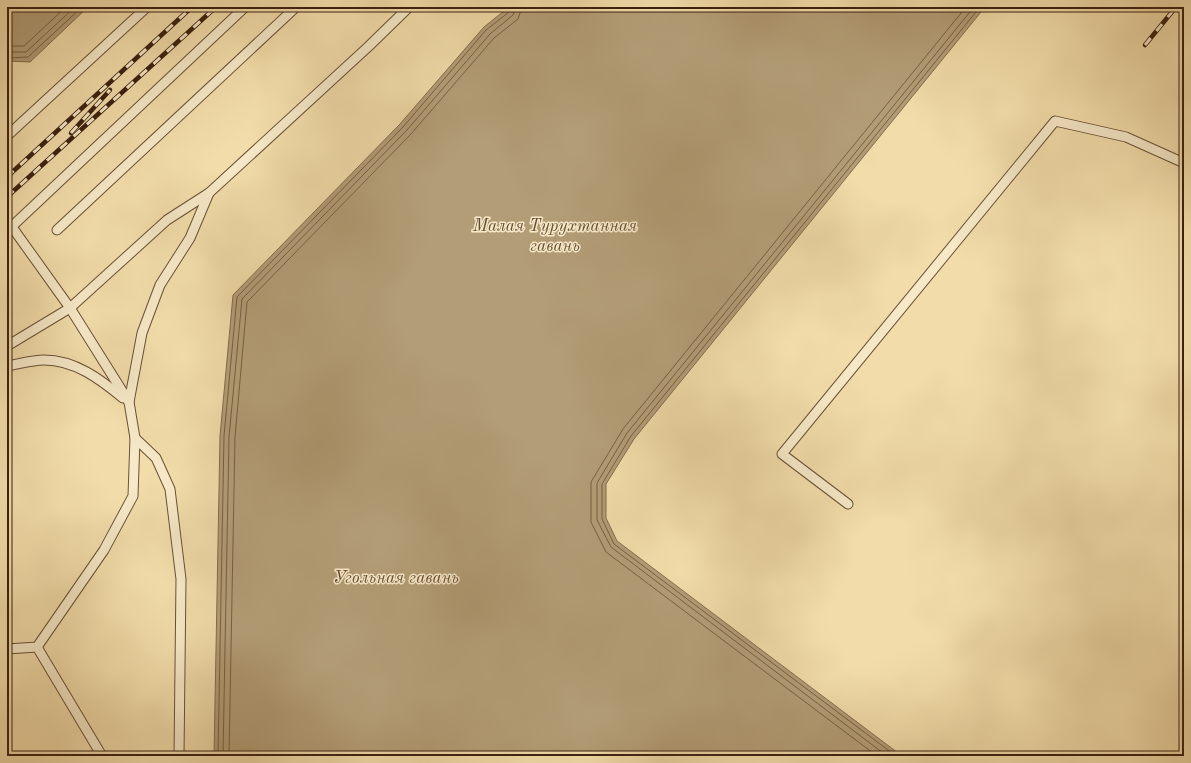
<svg xmlns="http://www.w3.org/2000/svg" width="1191" height="763" font-family="'Old Standard TT',serif">
<style>
.water{fill:#b39d76;stroke:#836b4e}
.lines{fill:none;stroke-linecap:round;stroke-linejoin:round}
.shore{stroke:#765f44;stroke-width:1}
.lane-casing{stroke:#685037;stroke-width:11}
.lane{stroke:#f7e9c8;stroke-width:9}
.rail-casing{stroke:#3a2111;stroke-width:4.5}
.rail{stroke:#f7e9c8;stroke-width:3;stroke-dasharray:9;stroke-linecap:butt}
.labels{text-anchor:middle;dominant-baseline:central;stroke-width:3;stroke-linejoin:round;paint-order:stroke}
.water-label{font-size:17px;font-style:italic;fill:#644c34;stroke:#f7e9c8}
</style>
<rect width="100%" height="100%" fill="#f2ddaa"/>
<filter id="stains"><feTurbulence type="fractalNoise" baseFrequency=".005" numOctaves="4"/><feColorMatrix values="0 0 0 0 .2 0 0 0 0 .09 0 0 0 0 .02 0 0 0 .5 -.17"/></filter>
<radialGradient id="worn" r=".72"><stop offset=".6" stop-color="#630" stop-opacity="0"/><stop offset="1" stop-color="#630" stop-opacity=".3"/></radialGradient>
<g class="water">
<polygon points="7,7 88,7 30,62 7,61"/>
<polygon points="509,7 985,7 634,439 606,484 606,518 617,541 902,756 214,756 220,436 233,295 400,124 484,27"/>
</g>
<g class="lines">
<g class="shore">
<polyline points="7,46 24,46 66,7"/>
<polyline points="7,52 26,52 75,7"/>
<polyline points="7,58 28,57 82,7"/>
<polyline points="218,756 224,436 237,297 403,127 486,30 509,12 511,7"/>
<polyline points="223,756 229,437 242,299 407,130 490,34 513,15 516,7"/>
<polyline points="229,756 235,437 247,302 411,134 494,38 518,19 522,7"/>
<polyline points="877,756 606,552 591,522 591,482 623,429 966,7"/>
<polyline points="887,756 611,547 597,520 597,483 627,433 974,7"/>
<polyline points="896,756 614,544 602,519 602,484 631,436 980,7"/>
</g>
<defs>
<g id="lane">
<polyline points="7,136 147,7"/>
<polyline points="12,227 70,308 129,402"/>
<polyline points="57,230 296,7"/>
<polyline points="7,231 245,7"/>
<polyline points="7,346 70,308 167,220 209,193 369,46 409,7"/>
<path d="M7,366C19,364 32,360 44,360C75,360 100,379 123,398"/>
<polyline points="135,438 156,458 170,489 181,579 179,756"/>
<polyline points="848,504 782,454 1055,121 1126,137 1184,163"/>
<polyline points="37,647 102,756"/>
<polyline points="7,649 37,647 104,550 133,496 135,438 129,402 142,333 160,285 190,238 209,193"/>
</g>
</defs>
<use href="#lane" class="lane-casing"/>
<use href="#lane" class="lane"/>
<defs>
<g id="rail">
<polyline points="1145,45 1176,7"/>
<polyline points="71,133 110,90"/>
<polyline points="7,177 192,7"/>
<polyline points="7,197 216,7"/>
</g>
</defs>
<use href="#rail" class="rail-casing"/>
<use href="#rail" class="rail"/>
</g>
<g class="labels">
<g class="water-label">
<text x="555" y="226">Малая Турухтанная<tspan x="555" dy="20">гавань</tspan></text>
<text x="396" y="578">Угольная гавань</text>
</g>
</g>
<rect width="1191" height="763" fill="none" stroke="#f2ddaa" stroke-width="24"/>
<rect x="8" y="8" width="1175" height="747" fill="none" stroke="#3a2111" stroke-width="2"/>
<rect x="12" y="12" width="1167" height="739" fill="none" stroke="#3a2111"/>
<rect width="100%" height="100%" filter="url(#stains)"/>
<rect width="100%" height="100%" fill="url(#worn)"/>
</svg>
